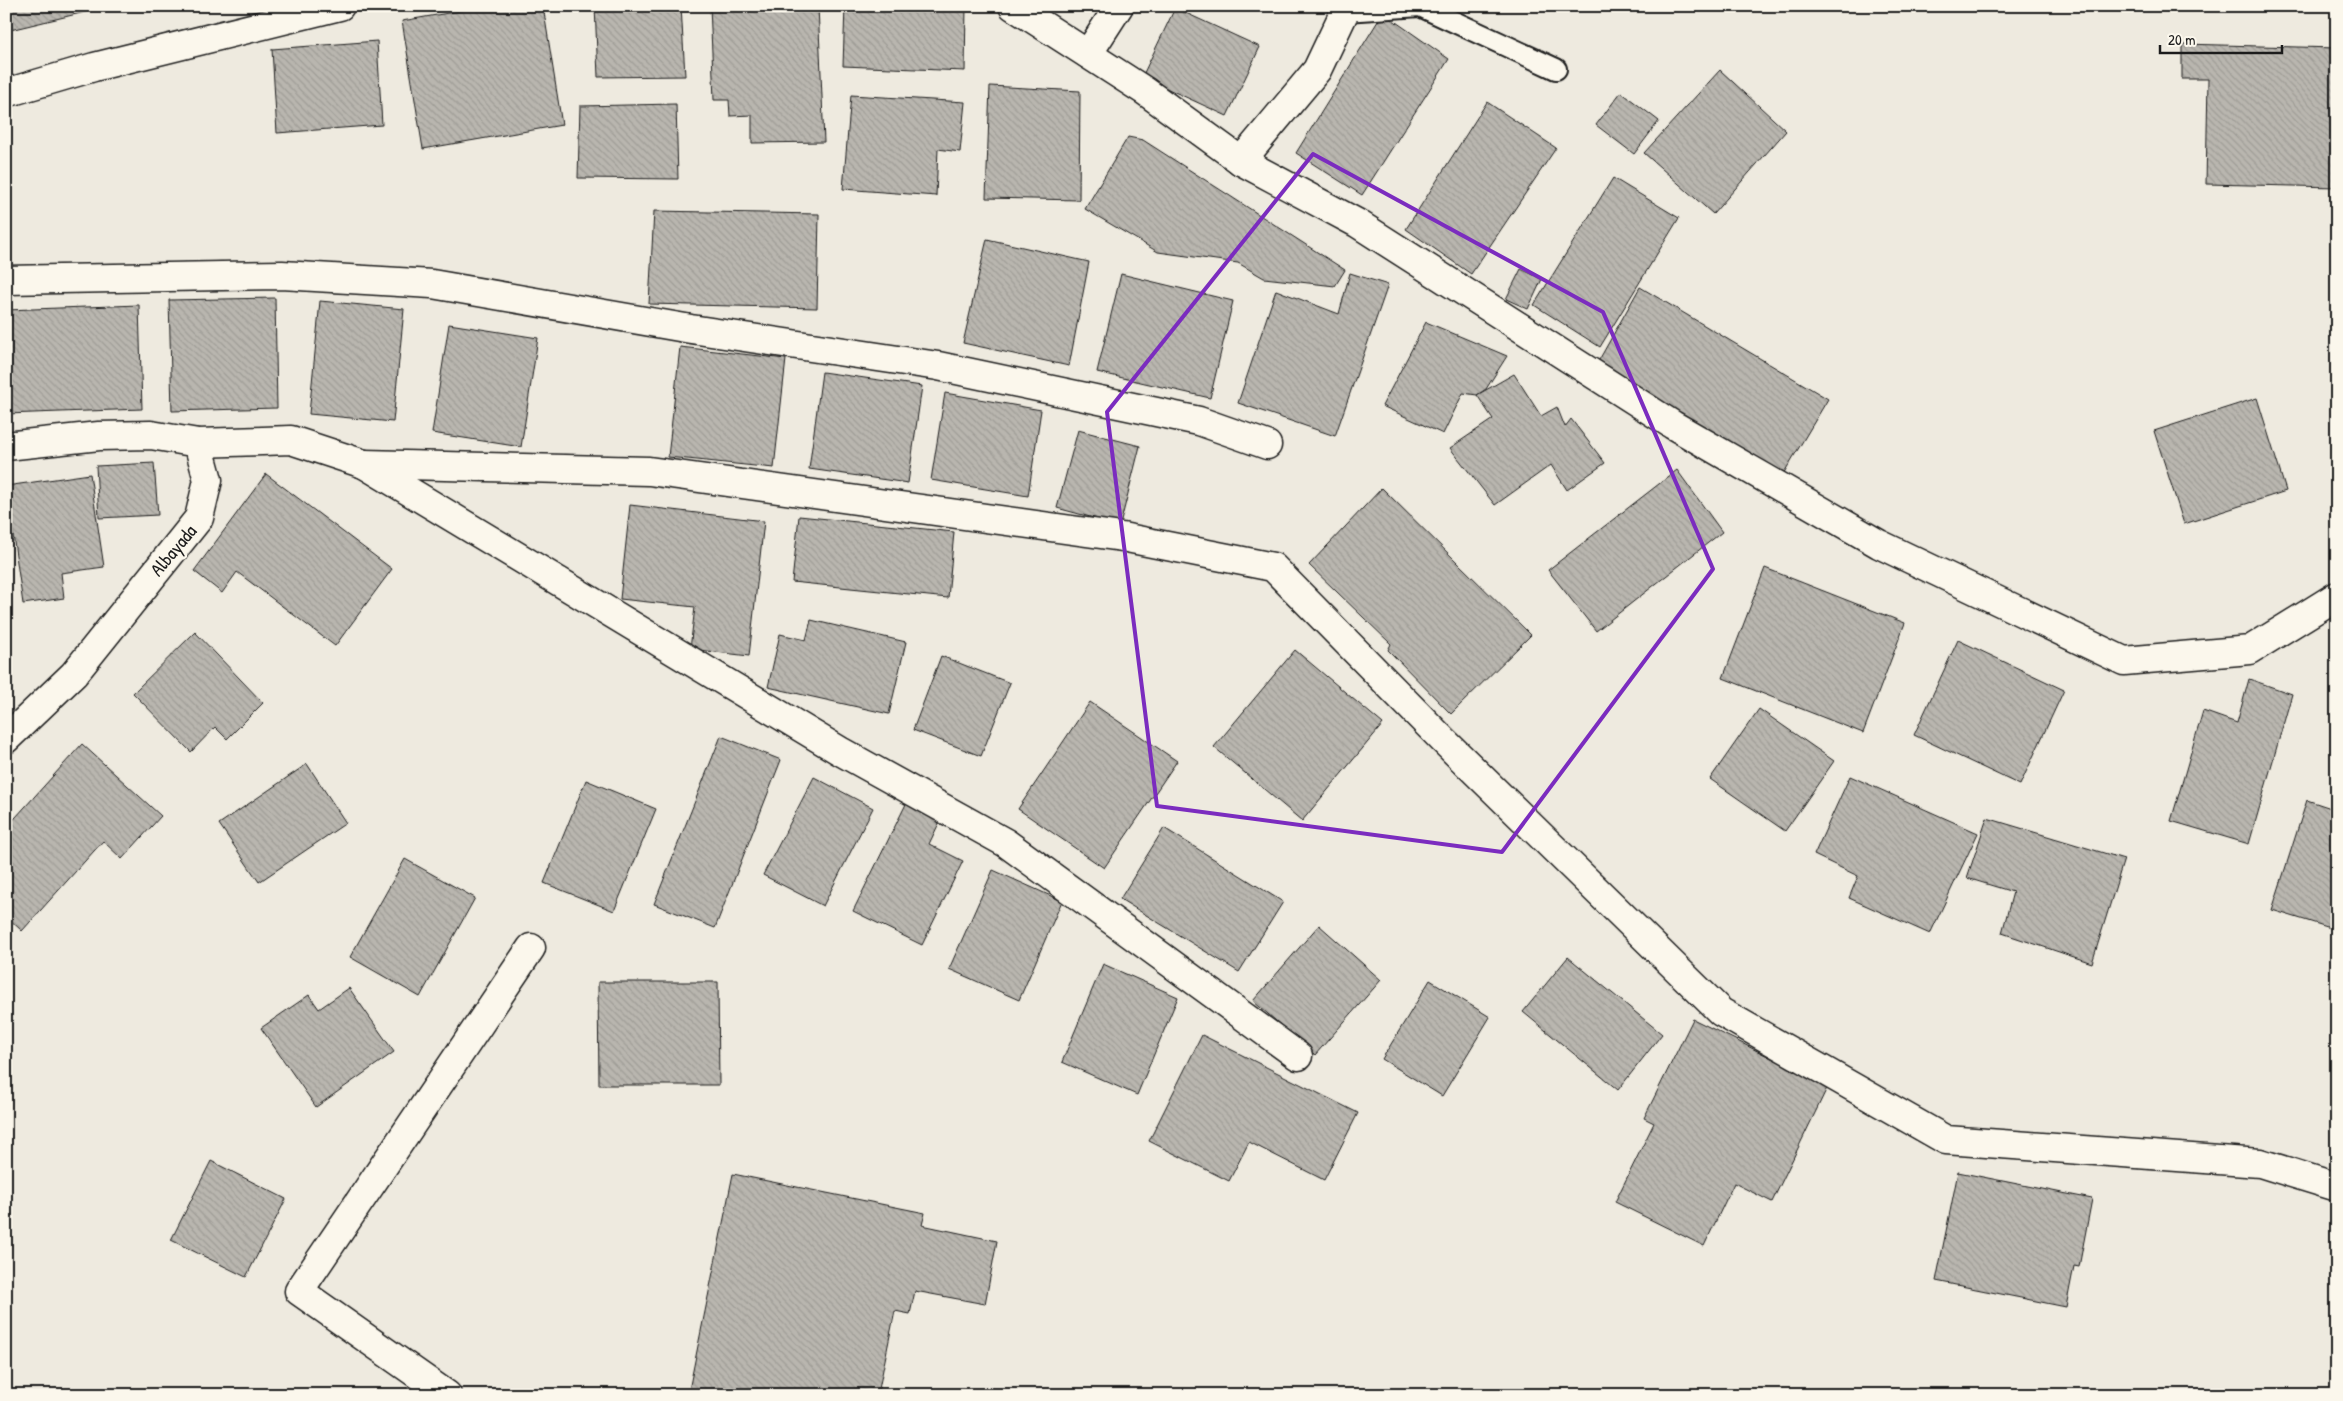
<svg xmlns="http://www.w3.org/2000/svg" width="2343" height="1401" font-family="'Patrick Hand',sans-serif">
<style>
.building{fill:url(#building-back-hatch);stroke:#1c1c1c}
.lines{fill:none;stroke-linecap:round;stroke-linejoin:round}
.service-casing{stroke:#1c1c1c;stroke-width:24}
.minor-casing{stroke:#1c1c1c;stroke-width:31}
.tertiary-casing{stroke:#1c1c1c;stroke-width:31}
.service{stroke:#fbf7ec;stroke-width:20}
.minor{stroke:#fbf7ec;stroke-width:28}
.tertiary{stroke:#fbf7ec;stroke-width:28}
.marked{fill:none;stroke:#7b2cbf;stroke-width:4;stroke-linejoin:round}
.labels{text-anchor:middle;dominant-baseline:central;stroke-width:5;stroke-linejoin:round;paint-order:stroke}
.street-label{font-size:19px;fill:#1c1c1c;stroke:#fbf7ec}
</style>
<defs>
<pattern id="building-back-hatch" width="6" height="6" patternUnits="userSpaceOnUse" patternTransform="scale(1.25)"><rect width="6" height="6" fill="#b9b6af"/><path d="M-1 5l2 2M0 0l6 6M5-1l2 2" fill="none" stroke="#9e9c96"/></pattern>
</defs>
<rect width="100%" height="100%" fill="#eeeadf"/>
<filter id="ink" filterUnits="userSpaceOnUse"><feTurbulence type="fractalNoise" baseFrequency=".02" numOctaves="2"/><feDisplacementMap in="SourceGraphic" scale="10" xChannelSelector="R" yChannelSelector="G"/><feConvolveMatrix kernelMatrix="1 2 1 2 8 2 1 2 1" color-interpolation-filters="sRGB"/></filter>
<g filter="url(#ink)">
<g class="building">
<polygon points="6,6 110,6 6,31"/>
<polygon points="489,6 543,6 562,125 423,149 402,21"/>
<polygon points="595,6 681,6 685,76 598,77"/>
<polygon points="710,6 818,6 824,142 752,143 752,115 730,116 729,100 714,100"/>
<polygon points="845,6 966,6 965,71 843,66"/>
<polygon points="1175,8 1260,47 1227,116 1142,77"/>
<polygon points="1383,13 1449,59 1362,195 1296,153"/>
<polygon points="377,41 382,125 277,133 272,49"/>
<polygon points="2182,44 2337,48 2337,187 2206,184 2208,79 2182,79"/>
<polygon points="1720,70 1786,131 1713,214 1644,153"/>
<polygon points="990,86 1080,91 1079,200 986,198"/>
<polygon points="1621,92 1659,121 1634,154 1596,125"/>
<polygon points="851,95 965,102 960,152 938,149 936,196 843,189"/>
<polygon points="1487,102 1556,148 1471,274 1406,229"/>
<polygon points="676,104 678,179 578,178 580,106"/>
<polygon points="1128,137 1143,140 1345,270 1335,286 1264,278 1238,263 1158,252 1085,209"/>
<polygon points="1613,178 1679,218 1600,347 1534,305"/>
<polygon points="654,211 819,214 817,308 649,304"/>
<polygon points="987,239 1089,262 1069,366 963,343"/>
<polygon points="1521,269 1542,279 1528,309 1506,299"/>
<polygon points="1350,273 1388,285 1335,436 1238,403 1276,290 1339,314"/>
<polygon points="1121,274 1233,301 1210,398 1097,372"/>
<polygon points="1640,287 1828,399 1779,481 1594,369"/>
<polygon points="275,298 277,408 172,411 169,300"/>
<polygon points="320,301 404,309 393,422 309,414"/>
<polygon points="139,305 142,409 6,414 6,310"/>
<polygon points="1426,322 1507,356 1486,389 1477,395 1463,393 1443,434 1382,406"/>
<polygon points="449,324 538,338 521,447 432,433"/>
<polygon points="680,347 786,359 774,468 668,457"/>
<polygon points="822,372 922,386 908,483 809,469"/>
<polygon points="1514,374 1541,416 1557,407 1565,427 1571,419 1605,463 1567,490 1551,465 1495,505 1450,448 1493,419 1477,395"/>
<polygon points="945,393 1041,410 1028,496 931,480"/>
<polygon points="2257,398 2286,491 2184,524 2154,431"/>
<polygon points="1078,430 1140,446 1120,525 1057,508"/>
<polygon points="154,463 158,515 99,518 96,466"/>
<polygon points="1677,470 1722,532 1596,631 1548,570"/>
<polygon points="90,474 104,567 61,573 64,598 23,604 6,486"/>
<polygon points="266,474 392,569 335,646 237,572 222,593 194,571"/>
<polygon points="1382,488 1531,635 1451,714 1388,650 1391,644 1309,565"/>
<polygon points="630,505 764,521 749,656 690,649 695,607 620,599"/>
<polygon points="799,516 954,532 948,598 792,582"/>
<polygon points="1765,568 1905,623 1863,733 1723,678"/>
<polygon points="811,620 906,642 889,714 768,687 780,634 806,640"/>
<polygon points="195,632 263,703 227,739 215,727 191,752 133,693"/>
<polygon points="1958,640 2064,690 2020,785 1914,735"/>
<polygon points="1295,650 1383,724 1302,821 1214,747"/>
<polygon points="941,656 1010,683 981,756 913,730"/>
<polygon points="2249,679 2292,694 2249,844 2171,821 2203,711 2237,723"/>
<polygon points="1090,702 1177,761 1104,868 1018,809"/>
<polygon points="1759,709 1834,761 1785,831 1710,779"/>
<polygon points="721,736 781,760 715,928 654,904"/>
<polygon points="82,744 161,816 122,859 103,841 22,931 6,916 6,828"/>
<polygon points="307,764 346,823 259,882 219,824"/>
<polygon points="1850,776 1978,833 1930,934 1849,898 1858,876 1814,855"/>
<polygon points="814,777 873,808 823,906 763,875"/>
<polygon points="586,780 656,809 614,911 544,883"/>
<polygon points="2307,800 2337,810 2337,930 2272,910"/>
<polygon points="907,802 941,819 929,844 963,861 922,945 853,911"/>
<polygon points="1987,818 2124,859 2092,963 2002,933 2013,892 1967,878"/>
<polygon points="1164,828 1283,902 1239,972 1120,899"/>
<polygon points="405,859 475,898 420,997 350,957"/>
<polygon points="993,870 1062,901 1019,1000 949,969"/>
<polygon points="1319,925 1381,980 1315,1055 1253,1001"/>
<polygon points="1568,957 1662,1034 1618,1090 1523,1012"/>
<polygon points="1103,964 1178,997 1137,1095 1062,1062"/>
<polygon points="1430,980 1490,1017 1442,1096 1382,1059"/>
<polygon points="598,982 718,982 719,1085 599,1085"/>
<polygon points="349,988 394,1052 316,1107 261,1028 309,995 319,1009"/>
<polygon points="1693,1019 1828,1086 1772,1202 1734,1183 1704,1246 1615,1202 1654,1123 1644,1118"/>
<polygon points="1202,1035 1358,1113 1324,1180 1249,1142 1229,1181 1149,1141"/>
<polygon points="211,1161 286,1199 246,1277 171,1240"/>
<polygon points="1958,1172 2092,1199 2079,1267 2074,1266 2066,1307 1936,1281"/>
<polygon points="733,1174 925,1213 922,1225 997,1241 985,1304 915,1291 910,1314 895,1311 879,1389 876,1389 875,1395 688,1395"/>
</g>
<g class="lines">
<defs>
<polyline id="service" points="1345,11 1420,6 1556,69"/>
<g id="minor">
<polyline points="1013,6 1145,91 1241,161 1357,223 1673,425 1879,544 2124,661 2250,650 2337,596"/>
<polyline points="1088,54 1119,6"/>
<polyline points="6,93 94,67 340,6"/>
<polyline points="1241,161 1317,70 1345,11 1345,6"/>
<polyline points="6,280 282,275 432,284 691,329 938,366 1199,421 1267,445"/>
<polyline points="198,443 291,440 364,464 840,751 1006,843 1298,1056"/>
<polyline points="364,464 649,471 1122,537 1273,567 1444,741 1721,1012 1946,1140 2260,1163 2337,1187"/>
<polyline points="447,1395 299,1291 531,948"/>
</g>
<polyline id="tertiary" points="6,446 99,436 151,435 198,443 208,480 199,518 74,674 6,739"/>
</defs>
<use href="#service" class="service-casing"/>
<use href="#minor" class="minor-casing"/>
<use href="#tertiary" class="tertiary-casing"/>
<use href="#service" class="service"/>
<use href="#minor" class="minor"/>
<use href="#tertiary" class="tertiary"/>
</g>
</g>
<path class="marked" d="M1313,154L1603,312L1713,569L1502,852L1157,806L1107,412Z"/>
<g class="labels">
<g class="street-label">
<text transform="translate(173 550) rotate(-50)">Albayada</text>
</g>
</g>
<rect width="2343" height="1401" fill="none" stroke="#fbf7ec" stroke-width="25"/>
<rect x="12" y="12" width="2318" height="1376" fill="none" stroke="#1c1c1c" stroke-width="2" filter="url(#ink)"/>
<path d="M2160 45v8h122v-8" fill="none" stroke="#1c1c1c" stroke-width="2.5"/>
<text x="2168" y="45" font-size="15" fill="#1c1c1c" stroke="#fbf7ec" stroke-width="4" paint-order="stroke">20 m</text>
</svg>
